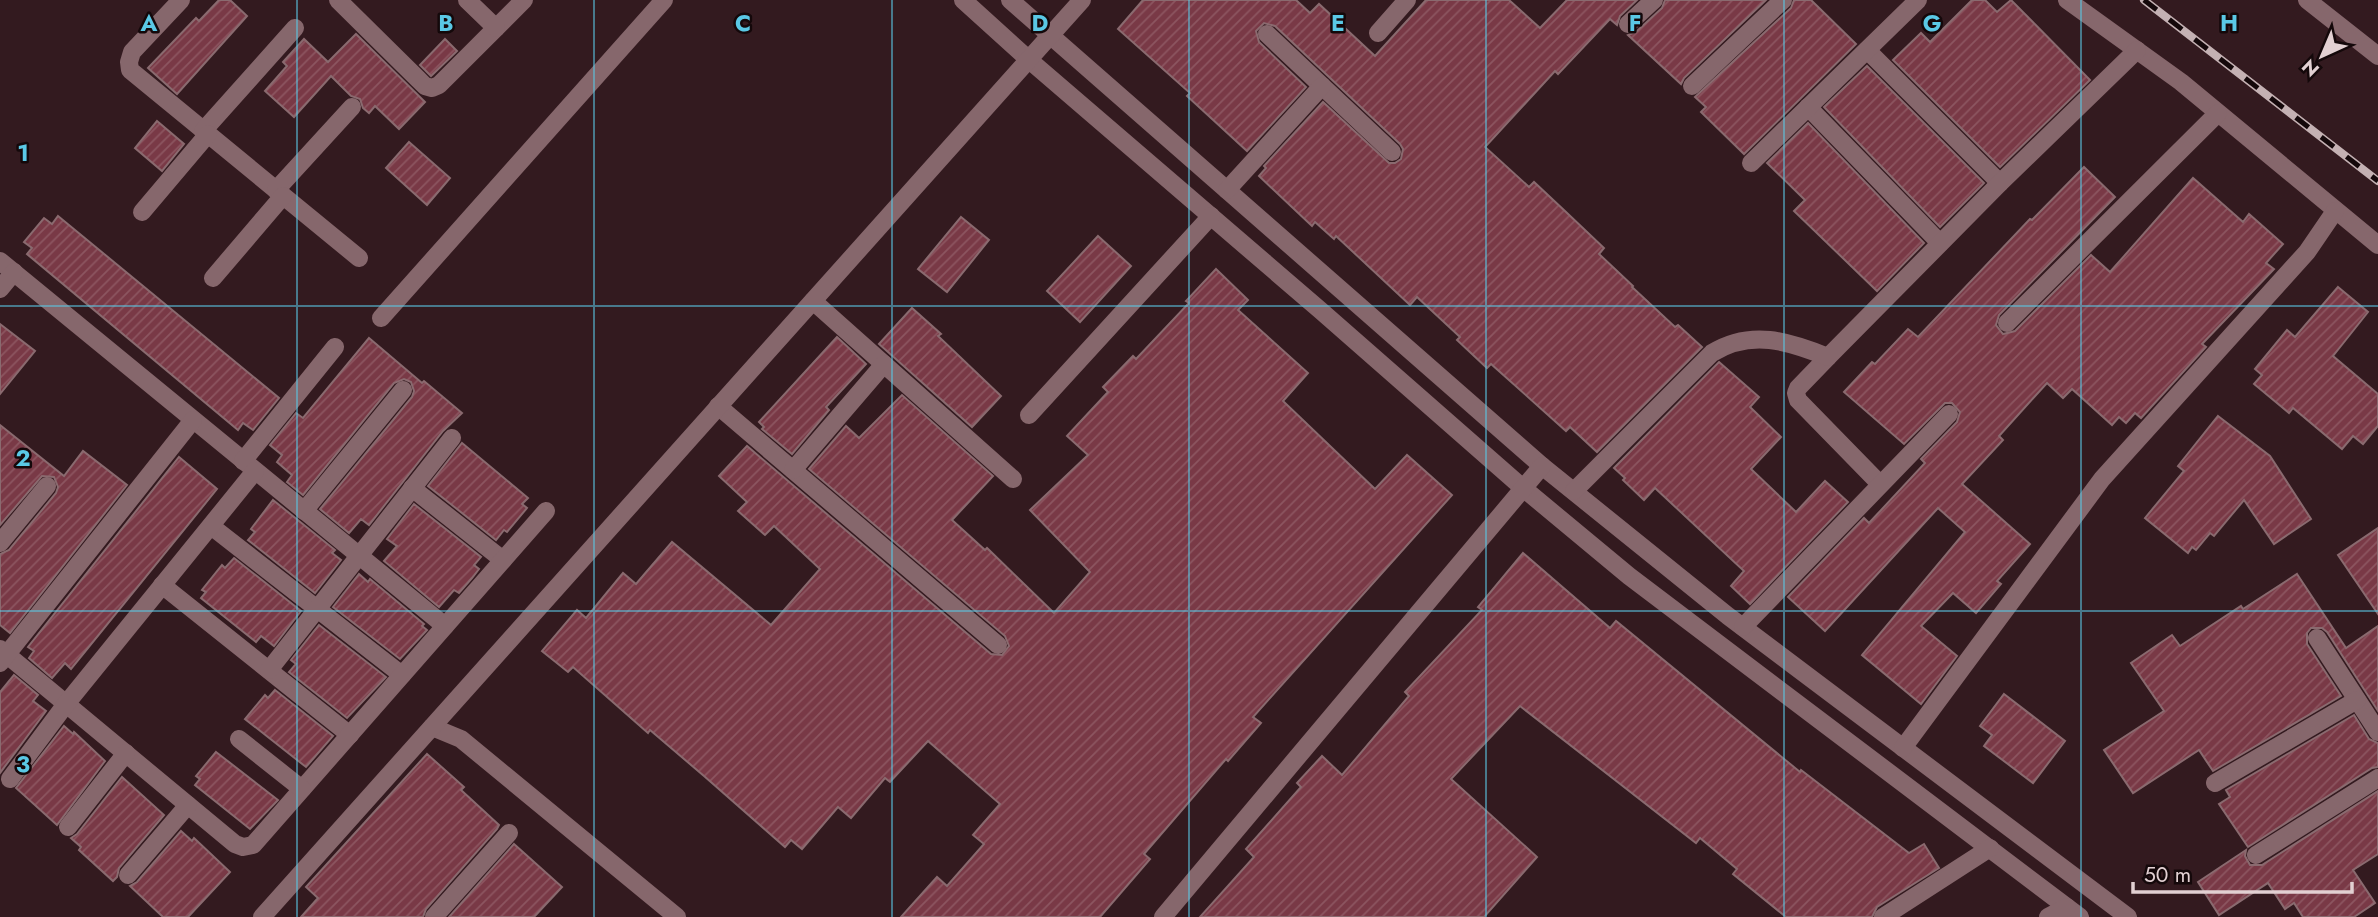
<svg xmlns="http://www.w3.org/2000/svg" width="2378" height="917" font-family="Jost,sans-serif">
<style>
.building{fill:url(#building-hatch);stroke:#8a6a6f;stroke-width:2}
.lines{fill:none;stroke-linecap:round;stroke-linejoin:round}
.minor{stroke:#86676c;stroke-width:18}
.rail-casing{stroke:#c4b1b3;stroke-width:8}
.rail{stroke:#14080a;stroke-width:5;stroke-dasharray:16;stroke-linecap:butt}
.grid{fill:none;stroke:#5ac8e5;stroke-width:2;stroke-opacity:0.55}
.grid-label{font-size:23px;text-anchor:middle;font-weight:bold;fill:#5ac8e5;stroke:#14080a;stroke-width:5;stroke-linejoin:round;paint-order:stroke}
</style>
<defs>
<pattern id="building-hatch" width="6" height="6" patternUnits="userSpaceOnUse" patternTransform="scale(1.75)"><rect width="6" height="6" fill="#793946"/><path d="M-1 1l2-2M0 6l6-6M5 7l2-2" fill="none" stroke="#8c5560"/></pattern>
</defs>
<rect width="100%" height="100%" fill="#331a1f"/>
<g class="building">
<polygon points="219,0 230,0 247,16 177,94 148,68 196,18 199,21"/>
<polygon points="1143,0 1296,0 1310,13 1319,4 1375,56 1426,0 1509,0 1540,28 1567,0 1637,0 1620,16 1617,25 1610,19 1558,74 1555,71 1485,147 1529,187 1534,182 1566,212 1604,248 1599,254 1633,286 1632,287 1675,327 1678,325 1702,347 1597,452 1570,427 1566,431 1491,364 1487,368 1457,340 1460,337 1417,297 1410,305 1336,236 1334,239 1315,222 1312,226 1259,176 1266,168 1264,166 1323,102 1389,163 1395,163 1401,159 1403,149 1400,144 1275,26 1264,23 1256,31 1259,42 1306,87 1247,151 1187,96 1190,93 1118,29"/>
<polygon points="1665,0 1766,0 1684,78 1681,84 1628,35 1636,32 1662,8"/>
<polygon points="1794,0 1811,0 1856,44 1744,154 1701,112 1706,107 1695,97 1791,8"/>
<polygon points="1972,0 1985,0 1997,12 2011,0 2090,80 2000,167 1893,60 1921,33 1930,42"/>
<polygon points="356,34 425,102 399,129 375,106 369,113 363,108 360,99 351,96 331,76 294,117 265,91 287,66 283,62 304,39 328,62"/>
<polygon points="445,39 457,51 431,76 420,65"/>
<polygon points="1867,66 1984,183 1940,227 1824,107"/>
<polygon points="157,121 184,144 162,171 135,148"/>
<polygon points="1808,123 1924,243 1877,291 1794,211 1805,200 1767,163"/>
<polygon points="409,142 450,178 427,205 386,168"/>
<polygon points="2084,167 2115,197 1999,315 1996,325 2003,334 2015,331 2091,255 2110,272 2193,178 2243,222 2249,214 2283,244 2266,263 2274,269 2202,344 2206,347 2141,418 2135,413 2126,423 2119,417 2112,425 2072,389 2063,398 2047,383 1999,436 2003,440 1962,484 2030,544 1997,581 2001,584 1976,613 1953,593 1921,626 1957,656 1921,704 1862,655 1965,532 1938,508 1825,631 1788,597 1864,518 1869,523 1925,463 1921,459 1957,422 1960,412 1952,403 1945,403 1904,444 1844,392 1872,362 1875,364 1908,329 1918,337 2030,219 2032,220"/>
<polygon points="58,216 279,398 253,430 243,423 238,430 27,254 32,248 24,242 44,218 52,224"/>
<polygon points="961,217 989,240 947,292 918,269"/>
<polygon points="1098,236 1131,266 1080,322 1047,291"/>
<polygon points="1216,269 1248,300 1238,310 1308,373 1283,401 1375,489 1407,455 1452,495 1253,717 1261,723 1228,761 1226,759 1144,854 1150,859 1100,917 901,917 937,877 947,886 984,844 973,835 1000,804 928,741 890,782 885,778 851,818 838,807 802,849 791,840 785,847 704,776 650,730 648,733 573,667 568,672 542,651 577,610 586,618 623,573 636,584 672,542 771,625 820,569 774,526 765,535 738,511 747,502 719,476 747,446 991,654 1002,655 1009,646 1005,636 809,469 846,426 859,438 902,395 993,476 952,520 985,550 987,548 1054,613 1090,572 1030,510 1088,455 1067,436 1108,392 1103,387 1133,356 1136,359 1189,303 1186,301"/>
<polygon points="2338,287 2368,312 2333,356 2378,394 2378,426 2363,444 2353,436 2342,449 2293,408 2289,413 2254,384 2262,375 2255,369 2287,330 2295,337"/>
<polygon points="912,308 941,334 938,336 1001,396 972,427 879,344"/>
<polygon points="0,324 35,351 0,394"/>
<polygon points="837,337 866,364 826,407 829,410 792,454 762,429 764,427 759,422"/>
<polygon points="369,338 422,383 424,381 462,413 443,431 369,525 361,519 349,533 320,509 412,397 414,391 411,382 404,379 394,383 303,495 287,482 292,475 277,462 282,455 270,445 296,413 303,418"/>
<polygon points="1719,362 1759,397 1750,407 1781,437 1751,469 1796,512 1825,481 1848,502 1750,604 1731,586 1744,571 1655,488 1644,500 1623,480 1625,478 1614,468"/>
<polygon points="2218,416 2270,456 2311,519 2274,544 2244,500 2214,536 2210,533 2196,550 2192,547 2188,553 2145,518 2184,471 2178,466"/>
<polygon points="0,425 64,476 83,451 127,485 10,633 0,625 0,554 9,550 56,493 58,487 54,477 42,476 0,525"/>
<polygon points="462,443 528,498 522,504 527,508 507,532 504,530 496,540 428,486"/>
<polygon points="179,457 217,489 71,669 65,663 52,678 29,658 34,651 28,647"/>
<polygon points="273,500 335,550 332,553 341,560 315,593 248,540 255,532 251,529"/>
<polygon points="414,504 481,557 474,565 479,569 472,578 459,593 454,590 439,607 384,561 397,546 387,539"/>
<polygon points="2378,528 2378,614 2338,555"/>
<polygon points="1523,553 1610,628 1616,621 1800,772 1801,770 1909,853 1924,844 1939,868 1877,907 1872,917 1786,917 1733,874 1737,869 1700,838 1696,843 1520,706 1451,779 1537,857 1484,917 1200,917 1254,857 1246,849 1301,787 1297,783 1322,756 1342,775 1409,696 1405,692 1482,610 1478,607"/>
<polygon points="234,558 301,611 274,646 261,636 256,642 201,598 206,592 202,590 222,565 225,568"/>
<polygon points="359,574 368,582 370,579 424,624 422,626 427,630 400,659 333,607"/>
<polygon points="2297,574 2346,648 2378,626 2378,711 2327,632 2322,628 2311,628 2307,633 2307,644 2341,696 2213,771 2199,750 2133,793 2104,750 2164,711 2131,663 2172,635 2180,646 2241,606 2243,609"/>
<polygon points="319,625 386,677 347,718 289,672 296,664 291,660"/>
<polygon points="14,675 38,695 33,701 46,711 0,773 0,692"/>
<polygon points="275,690 333,736 306,767 245,719 265,695 268,698"/>
<polygon points="2004,694 2065,741 2033,783 1984,746 1992,735 1980,726"/>
<polygon points="2354,715 2369,739 2378,743 2378,767 2372,768 2248,847 2219,804 2230,797 2226,790"/>
<polygon points="64,726 73,734 74,732 105,761 57,825 16,788"/>
<polygon points="216,752 278,800 250,829 195,785 200,779 196,776"/>
<polygon points="427,754 464,787 461,790 499,825 497,829 426,909 423,917 301,917 318,898 306,887"/>
<polygon points="122,777 164,815 119,868 117,877 113,881 79,850 81,847 71,838 77,834"/>
<polygon points="2378,791 2378,854 2353,870 2375,903 2354,917 2303,917 2294,903 2285,909 2268,883 2219,915 2198,882 2246,850 2245,856 2250,865 2262,865"/>
<polygon points="181,831 192,841 194,838 230,872 188,917 163,917 130,886 137,882"/>
<polygon points="514,844 562,887 534,917 449,917"/>
</g>
<g class="lines">
<g class="minor">
<polyline points="181,0 132,52 129,62 130,70 359,258"/>
<polyline points="338,0 418,79 425,86 432,88 439,85 524,0"/>
<polyline points="467,0 496,28"/>
<polyline points="963,0 1028,59 1320,310 1523,488 1629,576 2080,917"/>
<polyline points="1010,0 1542,466 1728,616 2128,917"/>
<polyline points="2067,0 2181,82 2378,245"/>
<polyline points="2307,0 2378,56"/>
<polyline points="1628,24 1654,0"/>
<polyline points="1378,33 1407,0"/>
<polyline points="1267,34 1392,152"/>
<polyline points="1867,50 2000,183"/>
<polyline points="1692,86 1783,0"/>
<polyline points="1808,107 1940,243"/>
<polyline points="203,131 295,28"/>
<polyline points="1751,163 1918,0"/>
<polyline points="276,190 352,107"/>
<polyline points="1227,190 1322,86"/>
<polyline points="142,212 208,134"/>
<polyline points="0,261 445,626"/>
<polyline points="213,278 283,196"/>
<polyline points="0,289 14,272"/>
<polyline points="813,301 1013,479"/>
<polyline points="381,318 664,0"/>
<polyline points="2007,323 2218,113"/>
<polyline points="1828,357 1798,388 1796,393 1798,400 1880,484"/>
<polyline points="718,406 998,645"/>
<polyline points="1029,415 1211,216"/>
<polyline points="243,461 335,347"/>
<polyline points="793,470 884,364"/>
<polyline points="412,488 503,560"/>
<path d="M1574,491L1712,353C1751,329 1788,341 1828,357L2000,183L2137,50"/>
<polyline points="304,511 403,390"/>
<polyline points="211,526 402,675"/>
<polyline points="0,543 47,486"/>
<polyline points="162,585 350,735"/>
<polyline points="1743,627 1949,414"/>
<polyline points="2317,638 2378,732"/>
<polyline points="0,649 235,844 243,847 253,845 546,511"/>
<polyline points="0,663 193,420"/>
<polyline points="269,670 452,438"/>
<polyline points="432,727 461,739 677,917"/>
<polyline points="239,739 302,789"/>
<polyline points="1903,748 2102,479 2307,252 2335,211"/>
<polyline points="10,779 66,704 255,471"/>
<polyline points="2215,783 2357,700"/>
<polyline points="68,827 126,753"/>
<polyline points="2256,855 2378,778"/>
<polyline points="128,875 188,805"/>
<polyline points="262,917 1082,0"/>
<polyline points="434,917 509,833"/>
<polyline points="1163,917 1542,466"/>
<polyline points="1883,917 1990,848"/>
<polyline points="2048,917 2067,907"/>
</g>
<defs>
<polyline id="rail" points="2144,0 2378,181"/>
</defs>
<use href="#rail" class="rail-casing"/>
<use href="#rail" class="rail"/>
</g>
<path class="grid" d="M297,0V917M594,0V917M892,0V917M1189,0V917M1486,0V917M1784,0V917M2081,0V917M0,306H2378M0,611H2378"/>
<g class="grid-label">
<text x="149" y="31">A</text>
<text x="446" y="31">B</text>
<text x="743" y="31">C</text>
<text x="1040" y="31">D</text>
<text x="1338" y="31">E</text>
<text x="1635" y="31">F</text>
<text x="1932" y="31">G</text>
<text x="2229" y="31">H</text>
<text x="23" y="161">1</text>
<text x="23" y="466">2</text>
<text x="23" y="772">3</text>
</g>
<g transform="translate(2322 56) rotate(224)" stroke="#14080a" stroke-width="5" paint-order="stroke">
<path d="M0-5L12 26L0 18L-12 26Z" fill="#e2d0d2"/>
<text y="-10" font-size="19" font-weight="bold" text-anchor="middle" fill="#e2d0d2">N</text>
</g>
<path d="M2133 882v10h219v-10" fill="none" stroke="#e2d0d2" stroke-width="3.5"/>
<text x="2144" y="882" font-size="21" fill="#e2d0d2" stroke="#14080a" stroke-width="5" paint-order="stroke">50 m</text>
</svg>
